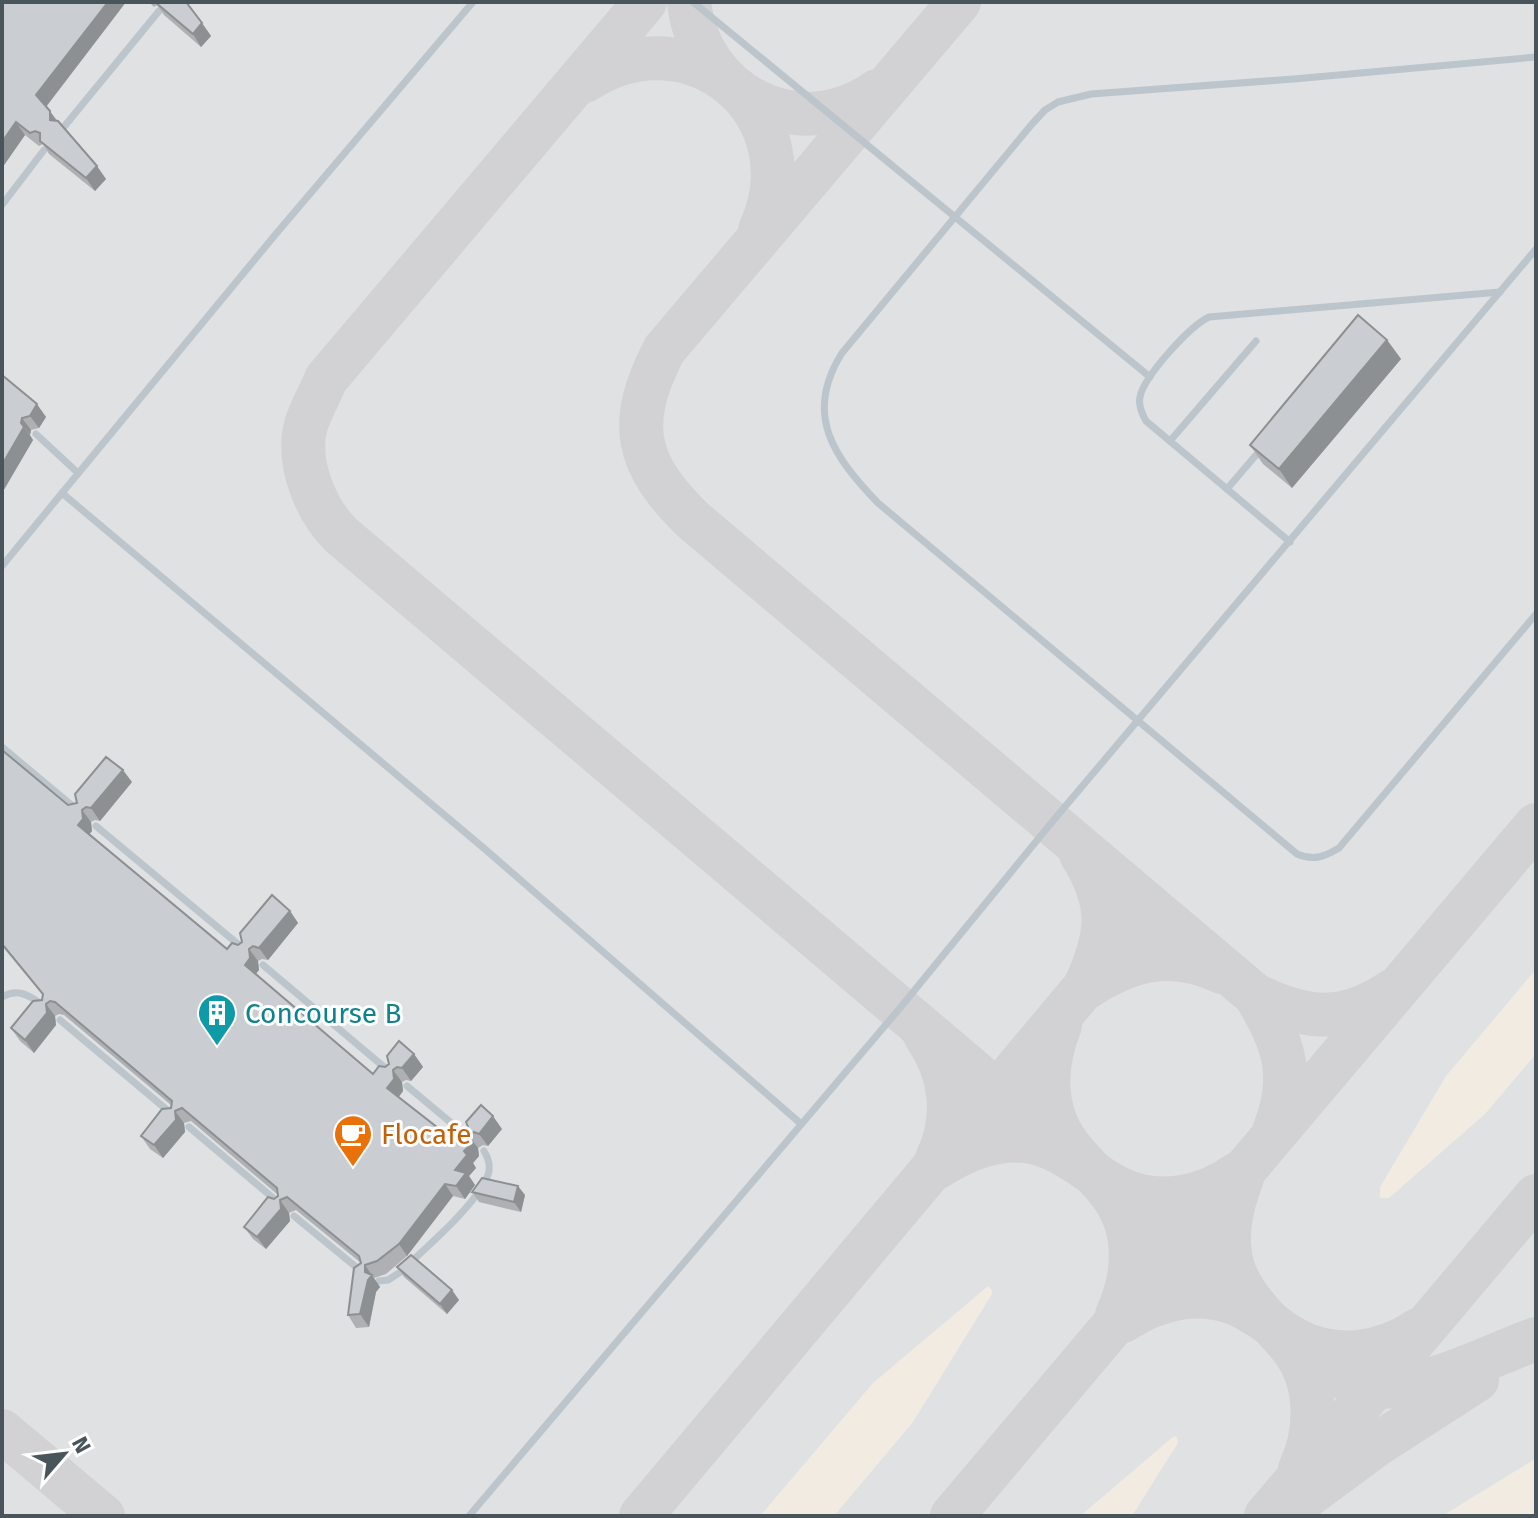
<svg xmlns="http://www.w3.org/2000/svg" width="1538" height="1518" font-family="'Fira Sans',sans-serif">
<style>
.airport{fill:#dfe1e3}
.sand{fill:#f1ebe2}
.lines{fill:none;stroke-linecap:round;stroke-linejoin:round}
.taxiway{stroke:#d2d2d4;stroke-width:44}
.service{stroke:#bcc5cb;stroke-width:7}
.wall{fill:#aeb0b4}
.shaded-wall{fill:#8d9092}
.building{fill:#cacdd1;stroke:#8d9092;stroke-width:2}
.labels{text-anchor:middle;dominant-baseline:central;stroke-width:6;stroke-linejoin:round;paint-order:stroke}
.culture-label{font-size:28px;fill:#0d838f;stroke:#fff;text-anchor:start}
.food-label{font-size:28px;fill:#c56008;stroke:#fff;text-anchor:start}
</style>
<rect width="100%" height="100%" fill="#f2f0f0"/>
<rect class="airport" x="2" y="2" width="1534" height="1514"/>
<g class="sand">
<polygon points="1536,969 1536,1054 1485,1114 1389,1198 1380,1198 1380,1187 1446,1076"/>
<polygon points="988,1286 992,1290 992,1294 913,1422 834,1516 760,1516 873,1383"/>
<polygon points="1174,1436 1177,1437 1178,1443 1132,1516 1080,1516"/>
<polygon points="1535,1459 1536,1516 1442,1516"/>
</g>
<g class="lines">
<g class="taxiway">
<path d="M645,2L326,379C320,394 311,409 306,425C296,462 315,509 341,535L1325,1369C1341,1377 1356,1384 1373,1386C1425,1392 1488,1356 1536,1339"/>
<path d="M689,2C699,95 799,146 877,91"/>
<path d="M959,2L664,350C626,424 635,464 694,521L1255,995"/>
<path d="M585,81C691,11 813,114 760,230"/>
<path d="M1081,854C1113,905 1108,937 1084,989C1130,959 1170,948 1222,972"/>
<path d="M1060,1025C1044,1065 1042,1111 1070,1147C1084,1165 1102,1180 1114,1198C1138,1234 1134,1278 1117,1315"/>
<path d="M925,1035C951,1072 957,1117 937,1159"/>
<path d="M1274,1131C1296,1077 1284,1042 1255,995C1306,1020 1344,1024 1392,991"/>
<path d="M938,1167C966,1149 998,1136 1032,1142C1066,1149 1090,1175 1120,1189C1158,1207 1204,1198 1237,1174"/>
<path d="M1242,1178C1231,1207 1224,1237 1233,1268C1244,1300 1270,1321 1291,1347C1318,1381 1318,1430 1300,1469"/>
<path d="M1123,1321C1157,1298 1200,1288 1239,1305C1259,1314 1277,1330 1296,1340C1335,1361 1383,1354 1418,1330"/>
<polyline points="2,1431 103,1516"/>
<polyline points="1303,1499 1376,1445 1477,1380"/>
<polyline points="641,1516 1151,908"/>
<polyline points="952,1516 1536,825"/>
<polyline points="1266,1516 1536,1196"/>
</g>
<g class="service">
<polyline points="473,2 275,235 62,493 486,850 800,1123"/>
<polyline points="693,2 1150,377"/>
<path d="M1536,57L1294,79L1091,94L1058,102L1045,110L1032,124L842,353C803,415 834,457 878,503L1297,854C1313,861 1324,857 1339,848L1536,614"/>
<polyline points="63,128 159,11"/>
<polyline points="2,205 44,150"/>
<polyline points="36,434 78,473"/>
<polyline points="1170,441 1256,341"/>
<polyline points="1227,489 1262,448"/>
<path d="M1290,542L1146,421C1142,414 1138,406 1140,397C1144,376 1190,326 1209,317L1500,292"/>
<polyline points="2,566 62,493"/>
<polyline points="2,747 75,808"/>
<polyline points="96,826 245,950"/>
<polyline points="263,965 390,1072"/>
<path d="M2,997C17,988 29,995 41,1004"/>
<polyline points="60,1020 173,1115"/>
<polyline points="407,1086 467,1136"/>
<polyline points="189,1127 279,1203"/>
<polyline points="294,1216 362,1272"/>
<path d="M379,1281L388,1280L399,1273C424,1249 476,1206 488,1175C491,1166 489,1159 484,1151"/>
<polyline points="469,1516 900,1008 1052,822 1536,249"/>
</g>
</g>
<g class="wall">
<polygon points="2,2 126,2 46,107 106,179 95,191 49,154 43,144 39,146 25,135 2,168"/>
<polygon points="149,2 186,2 211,36 201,47 164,15 157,5 154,7"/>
<polygon points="1387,340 1401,359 1292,488 1263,464 1250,445"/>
<polygon points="2,375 46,417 39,428 31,430 30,435 33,440 2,493"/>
<polygon points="2,750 68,805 77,803 132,782 100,821 95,820 91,822 92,831 89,834 227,949 238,945 290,911 298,923 268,960 262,959 258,961 259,970 256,974 373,1074 385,1067 414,1054 423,1067 411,1081 406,1080 402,1082 403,1091 399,1097 451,1138 457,1131 502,1129 488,1146 483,1145 478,1148 479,1156 473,1163 476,1168 469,1176 475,1185 465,1199 453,1196 407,1256 386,1274 374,1278 380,1287 376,1292 369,1327 356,1328 348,1315 361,1263 296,1210 289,1213 290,1221 266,1249 253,1239 244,1227 278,1196 277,1194 191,1121 184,1123 185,1132 163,1158 150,1149 141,1136 171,1108 171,1105 64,1015 59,1014 55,1016 56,1025 34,1053 20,1041 11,1028 42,1000 43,995 2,946"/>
<polygon points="472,1192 525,1195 521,1212 479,1202"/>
<polygon points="397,1267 459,1300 447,1314 404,1277"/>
</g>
<g class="shaded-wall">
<polygon points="108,2 126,2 45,108 36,95"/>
<polygon points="202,23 211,36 201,47 193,34"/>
<polygon points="50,111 58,123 50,120"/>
<polygon points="16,122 25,135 2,168 2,142"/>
<polygon points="97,166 106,179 95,191 86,178"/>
<polygon points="1387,340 1401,359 1292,488 1279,469"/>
<polygon points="37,404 46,417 39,428 30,416"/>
<polygon points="22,418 31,430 30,435 21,423"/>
<polygon points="24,427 33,440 2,493 2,465"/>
<polygon points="123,770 132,782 100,821 91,808"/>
<polygon points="82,810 91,822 92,831 87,837 78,825"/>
<polygon points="290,911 298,923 268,960 259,948"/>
<polygon points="249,949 258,961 259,970 253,977 245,965"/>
<polygon points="46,1004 55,1016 56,1025 34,1053 25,1040"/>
<polygon points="414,1054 423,1067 411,1081 402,1068"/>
<polygon points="393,1070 402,1082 403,1091 396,1100 387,1088"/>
<polygon points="175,1111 184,1123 185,1132 163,1158 154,1145"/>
<polygon points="493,1116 502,1129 488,1146 479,1134"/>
<polygon points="469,1136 478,1148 479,1156 473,1163 476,1168 469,1176 475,1185 465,1199 456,1186 455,1170"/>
<polygon points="445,1184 453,1196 407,1256 399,1244"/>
<polygon points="518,1186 525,1195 521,1212 514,1202"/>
<polygon points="280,1200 289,1213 290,1221 266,1249 257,1237"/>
<polygon points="365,1265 380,1287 376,1292 369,1327 360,1314 368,1280 365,1272"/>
<polygon points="452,1290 459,1300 447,1314 440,1304"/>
</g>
<g class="building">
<polygon points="2,2 108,2 36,95 50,111 50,120 58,121 97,166 86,178 40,141 40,133 35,131 30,133 16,122 2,142"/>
<polygon points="155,2 186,2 202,23 193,34"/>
<polygon points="1358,315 1387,340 1279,469 1250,445"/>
<polygon points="2,375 37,404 30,416 22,418 21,423 24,427 2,465"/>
<polygon points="2,750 68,805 77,803 75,794 106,757 123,770 91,808 86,807 82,810 83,819 78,825 227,949 232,943 238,945 242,942 240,933 272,895 290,911 259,948 253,946 249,949 250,958 245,965 373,1074 379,1066 385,1067 389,1064 387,1056 399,1041 414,1054 402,1068 397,1067 393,1070 394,1079 387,1088 451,1138 457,1131 466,1131 468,1127 466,1122 481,1105 493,1116 479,1134 474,1132 469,1136 471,1144 464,1151 467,1155 455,1170 466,1173 456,1186 445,1184 399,1244 377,1261 365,1265 365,1272 372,1275 368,1280 360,1314 348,1315 354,1268 361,1263 359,1256 287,1197 280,1200 281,1209 257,1237 244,1227 268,1197 274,1199 278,1196 277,1188 182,1108 175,1111 176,1120 154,1145 141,1136 162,1109 171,1108 172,1101 55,1002 50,1001 46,1004 47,1013 25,1040 11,1028 33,1001 42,1000 43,994 2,944"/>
<polygon points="482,1178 518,1186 514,1202 472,1192"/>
<polygon points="411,1255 452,1290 440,1304 397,1267"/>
</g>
<defs>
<symbol id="building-pin" viewBox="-11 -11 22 30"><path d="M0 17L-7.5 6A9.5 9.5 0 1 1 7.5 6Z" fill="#0f9aa8" stroke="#fff"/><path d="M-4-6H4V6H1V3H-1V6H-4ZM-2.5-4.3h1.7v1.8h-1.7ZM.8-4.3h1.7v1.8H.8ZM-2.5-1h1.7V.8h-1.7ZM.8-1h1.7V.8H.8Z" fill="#fff"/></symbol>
<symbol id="cafe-pin" viewBox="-11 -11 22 30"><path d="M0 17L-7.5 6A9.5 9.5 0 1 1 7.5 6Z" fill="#e8710a" stroke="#fff"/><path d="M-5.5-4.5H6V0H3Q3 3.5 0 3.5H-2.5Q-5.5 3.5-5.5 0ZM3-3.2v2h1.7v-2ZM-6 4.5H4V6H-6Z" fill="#fff"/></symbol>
</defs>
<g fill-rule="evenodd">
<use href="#building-pin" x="195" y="991" width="44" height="60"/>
<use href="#cafe-pin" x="331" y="1112" width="44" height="60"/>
</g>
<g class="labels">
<g class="culture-label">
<text x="245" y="1013">Concourse B</text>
</g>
<g class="food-label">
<text x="381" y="1134">Flocafe</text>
</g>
</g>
<rect width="1538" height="1518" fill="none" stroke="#49545b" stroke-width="8"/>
<g transform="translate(64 1454) rotate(62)" stroke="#ffffff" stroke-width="6" paint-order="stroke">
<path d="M0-6L14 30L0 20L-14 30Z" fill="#49545b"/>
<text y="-12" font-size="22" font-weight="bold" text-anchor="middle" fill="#49545b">N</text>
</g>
</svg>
